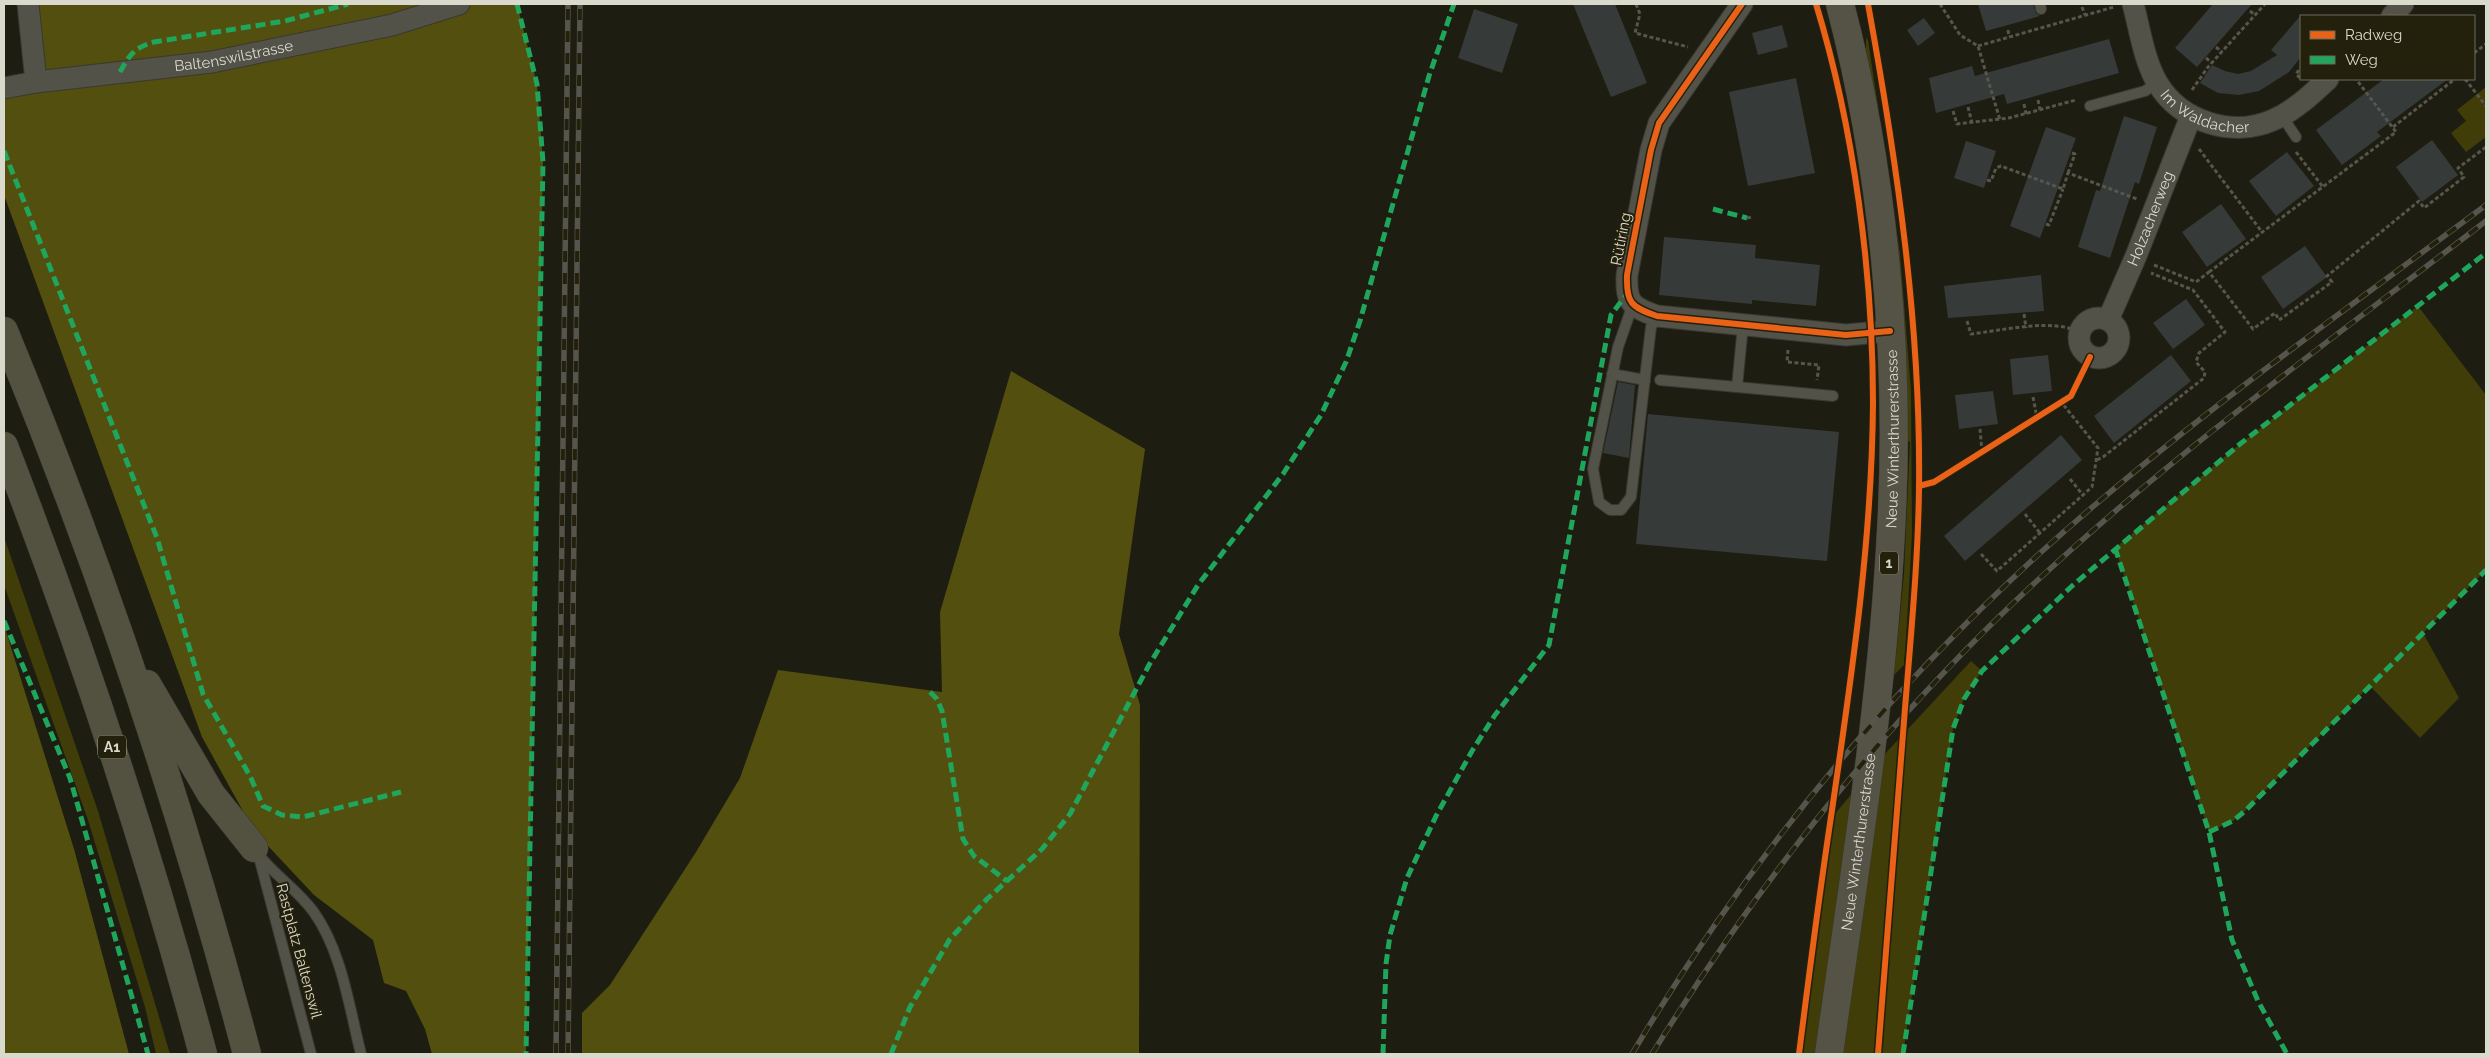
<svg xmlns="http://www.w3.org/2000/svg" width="2490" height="1058" font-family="Raleway,sans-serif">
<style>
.green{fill:#403d08}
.forest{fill:#534f0e}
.building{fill:#363a38}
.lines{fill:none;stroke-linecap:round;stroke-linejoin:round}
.lane-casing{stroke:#393931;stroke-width:12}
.street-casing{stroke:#393931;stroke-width:23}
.primary-casing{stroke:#393931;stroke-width:29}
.highway-casing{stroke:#393931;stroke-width:29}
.path{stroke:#56564d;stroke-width:3;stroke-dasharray:4 2.5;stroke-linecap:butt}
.lane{stroke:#525249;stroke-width:10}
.street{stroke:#525249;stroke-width:21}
.primary{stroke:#545345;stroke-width:28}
.highway{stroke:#535241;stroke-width:28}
.rail-casing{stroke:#55554c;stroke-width:5.5}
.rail{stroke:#23210b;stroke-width:4;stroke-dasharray:11;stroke-linecap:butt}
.quiet{stroke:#20a55d;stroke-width:5;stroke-dasharray:10 5;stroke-linecap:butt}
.cycleway-casing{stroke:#23210b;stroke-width:9}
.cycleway{stroke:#ea6118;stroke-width:6}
.labels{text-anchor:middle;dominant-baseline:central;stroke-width:4;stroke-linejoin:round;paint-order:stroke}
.shield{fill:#23210b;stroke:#a3a292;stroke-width:1}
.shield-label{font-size:14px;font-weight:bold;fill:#dadacc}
.street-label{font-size:15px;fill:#dadacc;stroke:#23210b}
</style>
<rect width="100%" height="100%" fill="#1d1d11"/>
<g class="green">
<polygon points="1866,38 1868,40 1900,254 1911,391 1912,534 1907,623 1904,665 1894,675 1904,574 1910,442 1907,441 1874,106 1866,50"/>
<polygon points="2486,87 2486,137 2466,152 2451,133 2466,121 2457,110"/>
<polygon points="2418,306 2486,395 2486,570 2423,633 2459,698 2420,738 2370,686 2245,811 2233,821 2209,832 2115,548 2240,444"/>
<polygon points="4,537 98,811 170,1054 156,1054 145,1007 88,820 4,585"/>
<polygon points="1971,661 1982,671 1964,699 1953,729 1903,1054 1799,1054 1830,820 1882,757"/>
</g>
<g class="forest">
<polygon points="28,4 517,4 537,84 543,162 526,1054 432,1054 425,1029 406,991 384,983 373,940 314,895 254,831 202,737 4,195 4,88 35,82"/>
<polygon points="1011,371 1145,449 1119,634 1140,705 1139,1054 582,1054 582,1013 610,985 696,852 740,778 778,670 942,692 940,612"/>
<polygon points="4,625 74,849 129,1054 4,1054"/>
</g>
<g class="building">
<polygon points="1573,4 1615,4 1647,83 1611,97"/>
<polygon points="1978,4 2033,4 2036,13 2040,16 1986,31"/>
<polygon points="2213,4 2252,4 2197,67 2175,48"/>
<polygon points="1474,9 1518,24 1502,73 1458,58"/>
<polygon points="2301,15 2301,57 2289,72 2259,91 2239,95 2218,93 2200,83 2212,65 2225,71 2238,74 2251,71 2277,55 2271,50"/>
<polygon points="1924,18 1935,33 1918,46 1907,30"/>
<polygon points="1782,25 1788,47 1758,55 1752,33"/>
<polygon points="2109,39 2119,73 2007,104 2004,94 1936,113 1929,78 1972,66 1975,76"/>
<polygon points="1796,78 1815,173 1748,186 1729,92"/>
<polygon points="2384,79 2448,79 2377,132 2381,136 2342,165 2316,130"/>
<polygon points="2124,116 2157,127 2139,184 2135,182 2110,258 2078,247 2096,190 2100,191"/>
<polygon points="2046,127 2076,138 2040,238 2010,226"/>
<polygon points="2432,140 2458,175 2422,202 2396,167"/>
<polygon points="1966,141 1996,151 1984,188 1954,178"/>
<polygon points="2287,152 2314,186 2276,216 2249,181"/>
<polygon points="2221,204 2246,239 2207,267 2182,232"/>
<polygon points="1664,237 1756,245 1755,258 1820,265 1816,306 1752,300 1752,304 1659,295"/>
<polygon points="2305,246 2327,277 2283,309 2261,277"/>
<polygon points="2041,275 2044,311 1948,318 1944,286"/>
<polygon points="2186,299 2205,325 2173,349 2153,323"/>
<polygon points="2048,355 2052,391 2013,395 2010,359"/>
<polygon points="2171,355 2191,381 2114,443 2094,416"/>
<polygon points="1618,382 1635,385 1629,458 1603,453"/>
<polygon points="1993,391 1998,424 1959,429 1955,395"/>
<polygon points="1648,414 1839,432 1827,561 1636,544"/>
<polygon points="2061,435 2082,460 1965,561 1944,536"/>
</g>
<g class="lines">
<defs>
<g id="lane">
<polyline points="2040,4 2041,9"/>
<polyline points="2090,106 2145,91 2157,83"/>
<polyline points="2282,116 2296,137"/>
<polyline points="1633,304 1618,347 1593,469 1599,502 1610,510 1621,510 1631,497 1651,327 1657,316"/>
<polyline points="1743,325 1737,387 1833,396"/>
<polyline points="1612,374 1645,380"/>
<polyline points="1660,380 1737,387"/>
<path d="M255,850C271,873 296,888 313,911C342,951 349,1007 361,1054"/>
<polyline points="259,857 311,1054"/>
</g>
<g id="street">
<polyline points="28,4 36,82"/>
<path d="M1742,4L1659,123L1651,150L1627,275C1626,303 1631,307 1657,316L1846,335L1890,331"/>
<path id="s1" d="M2133,4C2140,30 2144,61 2158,84C2181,122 2233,138 2273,120C2294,111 2312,94 2328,79"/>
<polyline points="2392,16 2403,4"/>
<path id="s2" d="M4,88L36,82L212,62L392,25L459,4"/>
<circle cx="2099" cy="338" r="20"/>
<path id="s3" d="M2108,320L2136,256L2191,116"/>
</g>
<g id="primary">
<path id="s4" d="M1829,1054C1853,881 1882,706 1891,531C1901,358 1884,172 1840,4"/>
</g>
<g id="highway">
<path d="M4,331C101,566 182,808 247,1054"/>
<path d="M4,446C81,645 148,848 203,1054"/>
<polyline points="147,684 211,794 254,848"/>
</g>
</defs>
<use href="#lane" class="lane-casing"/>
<use href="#street" class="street-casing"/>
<use href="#primary" class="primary-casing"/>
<use href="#highway" class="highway-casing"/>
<g class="path">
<polyline points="1636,4 1640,14 1635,33 1688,47"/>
<polyline points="1940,4 1960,35 1978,46 2000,120"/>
<polyline points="2082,7 2085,15"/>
<polyline points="2250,11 2255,15"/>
<polyline points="2008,30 2009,37"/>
<polyline points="1978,46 2114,7"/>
<polyline points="2216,47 2222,52"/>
<polyline points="2474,53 2486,44"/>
<polyline points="2206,58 2212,63"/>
<polyline points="2300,78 2296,74 2301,67"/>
<polyline points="2465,79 2486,106"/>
<polyline points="2192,90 2208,67 2265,4"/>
<polyline points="2038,100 2040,110"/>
<polyline points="2024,104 2026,114"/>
<polyline points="1968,107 1972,123"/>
<polyline points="1953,111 1957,124 2009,118 2076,100"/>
<polyline points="2393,127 2455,79"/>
<polyline points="2199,149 2262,232"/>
<polyline points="2296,152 2323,187"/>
<polyline points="2068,173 2075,154 2072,153"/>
<polyline points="1987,180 1991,181 1996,168 2001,166 2063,189 2068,173 2137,199"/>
<polyline points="1747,218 1753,217"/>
<polyline points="2046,224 2049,225 2063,189"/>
<polyline points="2154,265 2196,282 2209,272 2253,329 2275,313 2279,320 2332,282 2327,276 2419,201 2424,208 2464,177 2458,168 2486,147"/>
<polyline points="2209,272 2396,132 2356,79"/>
<polyline points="2024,314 2026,328"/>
<path d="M1967,321L1971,334C1999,331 2057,317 2079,333"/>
<polyline points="1788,350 1787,362 1819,365 1817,380"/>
<polyline points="2033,397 2037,418"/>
<polyline points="1980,429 1982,452"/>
<polyline points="2097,460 2103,457 2204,378 2205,372 2196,362 2199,353 2225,332 2193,290 2151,273"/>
<polyline points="2070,479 2083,495"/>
<polyline points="2025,514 2040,533"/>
<polyline points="1981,554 1997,571 2092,487 2098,448 2062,403"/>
</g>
<use href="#lane" class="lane"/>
<use href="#street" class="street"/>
<use href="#primary" class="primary"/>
<use href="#highway" class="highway"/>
<defs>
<g id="rail">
<polyline points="556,1054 568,4"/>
<polyline points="568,1054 580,4"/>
<path d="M1632,1054C1742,869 1880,699 2039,554C2179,427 2335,318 2486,205"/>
<path d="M1652,1054C1760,880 1888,718 2039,579C2179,449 2335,337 2486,221"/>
</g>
</defs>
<use href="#rail" class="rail-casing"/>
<use href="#rail" class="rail"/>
<g class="quiet">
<polyline points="517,4 537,84 543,162 526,1054"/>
<path d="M120,72C130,54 134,48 154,42L285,21L348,4"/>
<polyline points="4,151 157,538 203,694 250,776 263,806 282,815 303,817 401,792"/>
<polyline points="1713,209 1747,218"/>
<polyline points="2115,548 2209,832 2232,940 2258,1001 2287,1054"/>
<polyline points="4,621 70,778 148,1054"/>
<polyline points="930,692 937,699 942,711 963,839 974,856 1007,881"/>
<polyline points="2209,832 2233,821 2245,811 2486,570"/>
<polyline points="891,1054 910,1007 950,939 987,899 1042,849 1070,814 1149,665 1198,585 1283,474 1321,415 1346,362 1360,321 1429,76 1454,4"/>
<polyline points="1383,1054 1386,964 1390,935 1407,878 1436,816 1472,751 1495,715 1549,645 1611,315 1626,295"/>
<polyline points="1903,1054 1953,729 1964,699 1982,671 2072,586 2240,444 2486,253"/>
</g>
<defs>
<g id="cycleway">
<path d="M1742,4L1659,123L1651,150L1627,275C1626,303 1631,307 1657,316L1846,335L1890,331"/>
<path d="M1868,4C1897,163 1921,326 1919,488C1918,566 1910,644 1904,721C1895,832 1886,943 1878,1054"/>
<polyline points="1919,486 1934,482 2071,396 2090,357"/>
<path d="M1799,1054C1809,975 1819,896 1831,817C1851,680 1872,542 1873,403C1873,274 1854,128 1816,4"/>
</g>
</defs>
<use href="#cycleway" class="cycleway-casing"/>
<use href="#cycleway" class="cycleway"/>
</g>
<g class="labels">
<g class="shield">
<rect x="1880" y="551.5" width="18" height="23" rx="4"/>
<rect x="98" y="735.5" width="28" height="23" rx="4"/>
</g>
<g class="shield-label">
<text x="1889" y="563">1</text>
<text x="112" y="747">A1</text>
</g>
<g class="street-label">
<text stroke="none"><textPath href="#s2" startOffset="232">Baltenswilstrasse</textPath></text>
<text stroke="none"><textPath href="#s1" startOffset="142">Im Waldacher</textPath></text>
<text stroke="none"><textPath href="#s3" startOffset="110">Holzacherweg</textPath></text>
<text transform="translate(1621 239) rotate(-79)">Rütiring</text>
<text stroke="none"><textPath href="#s4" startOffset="619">Neue Winterthurerstrasse</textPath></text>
<text stroke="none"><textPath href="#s4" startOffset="214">Neue Winterthurerstrasse</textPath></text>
<text transform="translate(299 951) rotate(75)">Rastplatz Baltenswil</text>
</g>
</g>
<rect width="2490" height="1058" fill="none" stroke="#dadacc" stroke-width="10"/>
<rect x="2300" y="15" width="175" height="65" fill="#23210b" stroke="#6c6b58"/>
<rect x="2310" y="31" width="25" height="8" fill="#ea6118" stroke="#6c6b58"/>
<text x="2345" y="40" font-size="15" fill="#dadacc">Radweg</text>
<rect x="2310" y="56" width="25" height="8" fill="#20a55d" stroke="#6c6b58"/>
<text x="2345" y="65" font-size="15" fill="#dadacc">Weg</text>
</svg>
